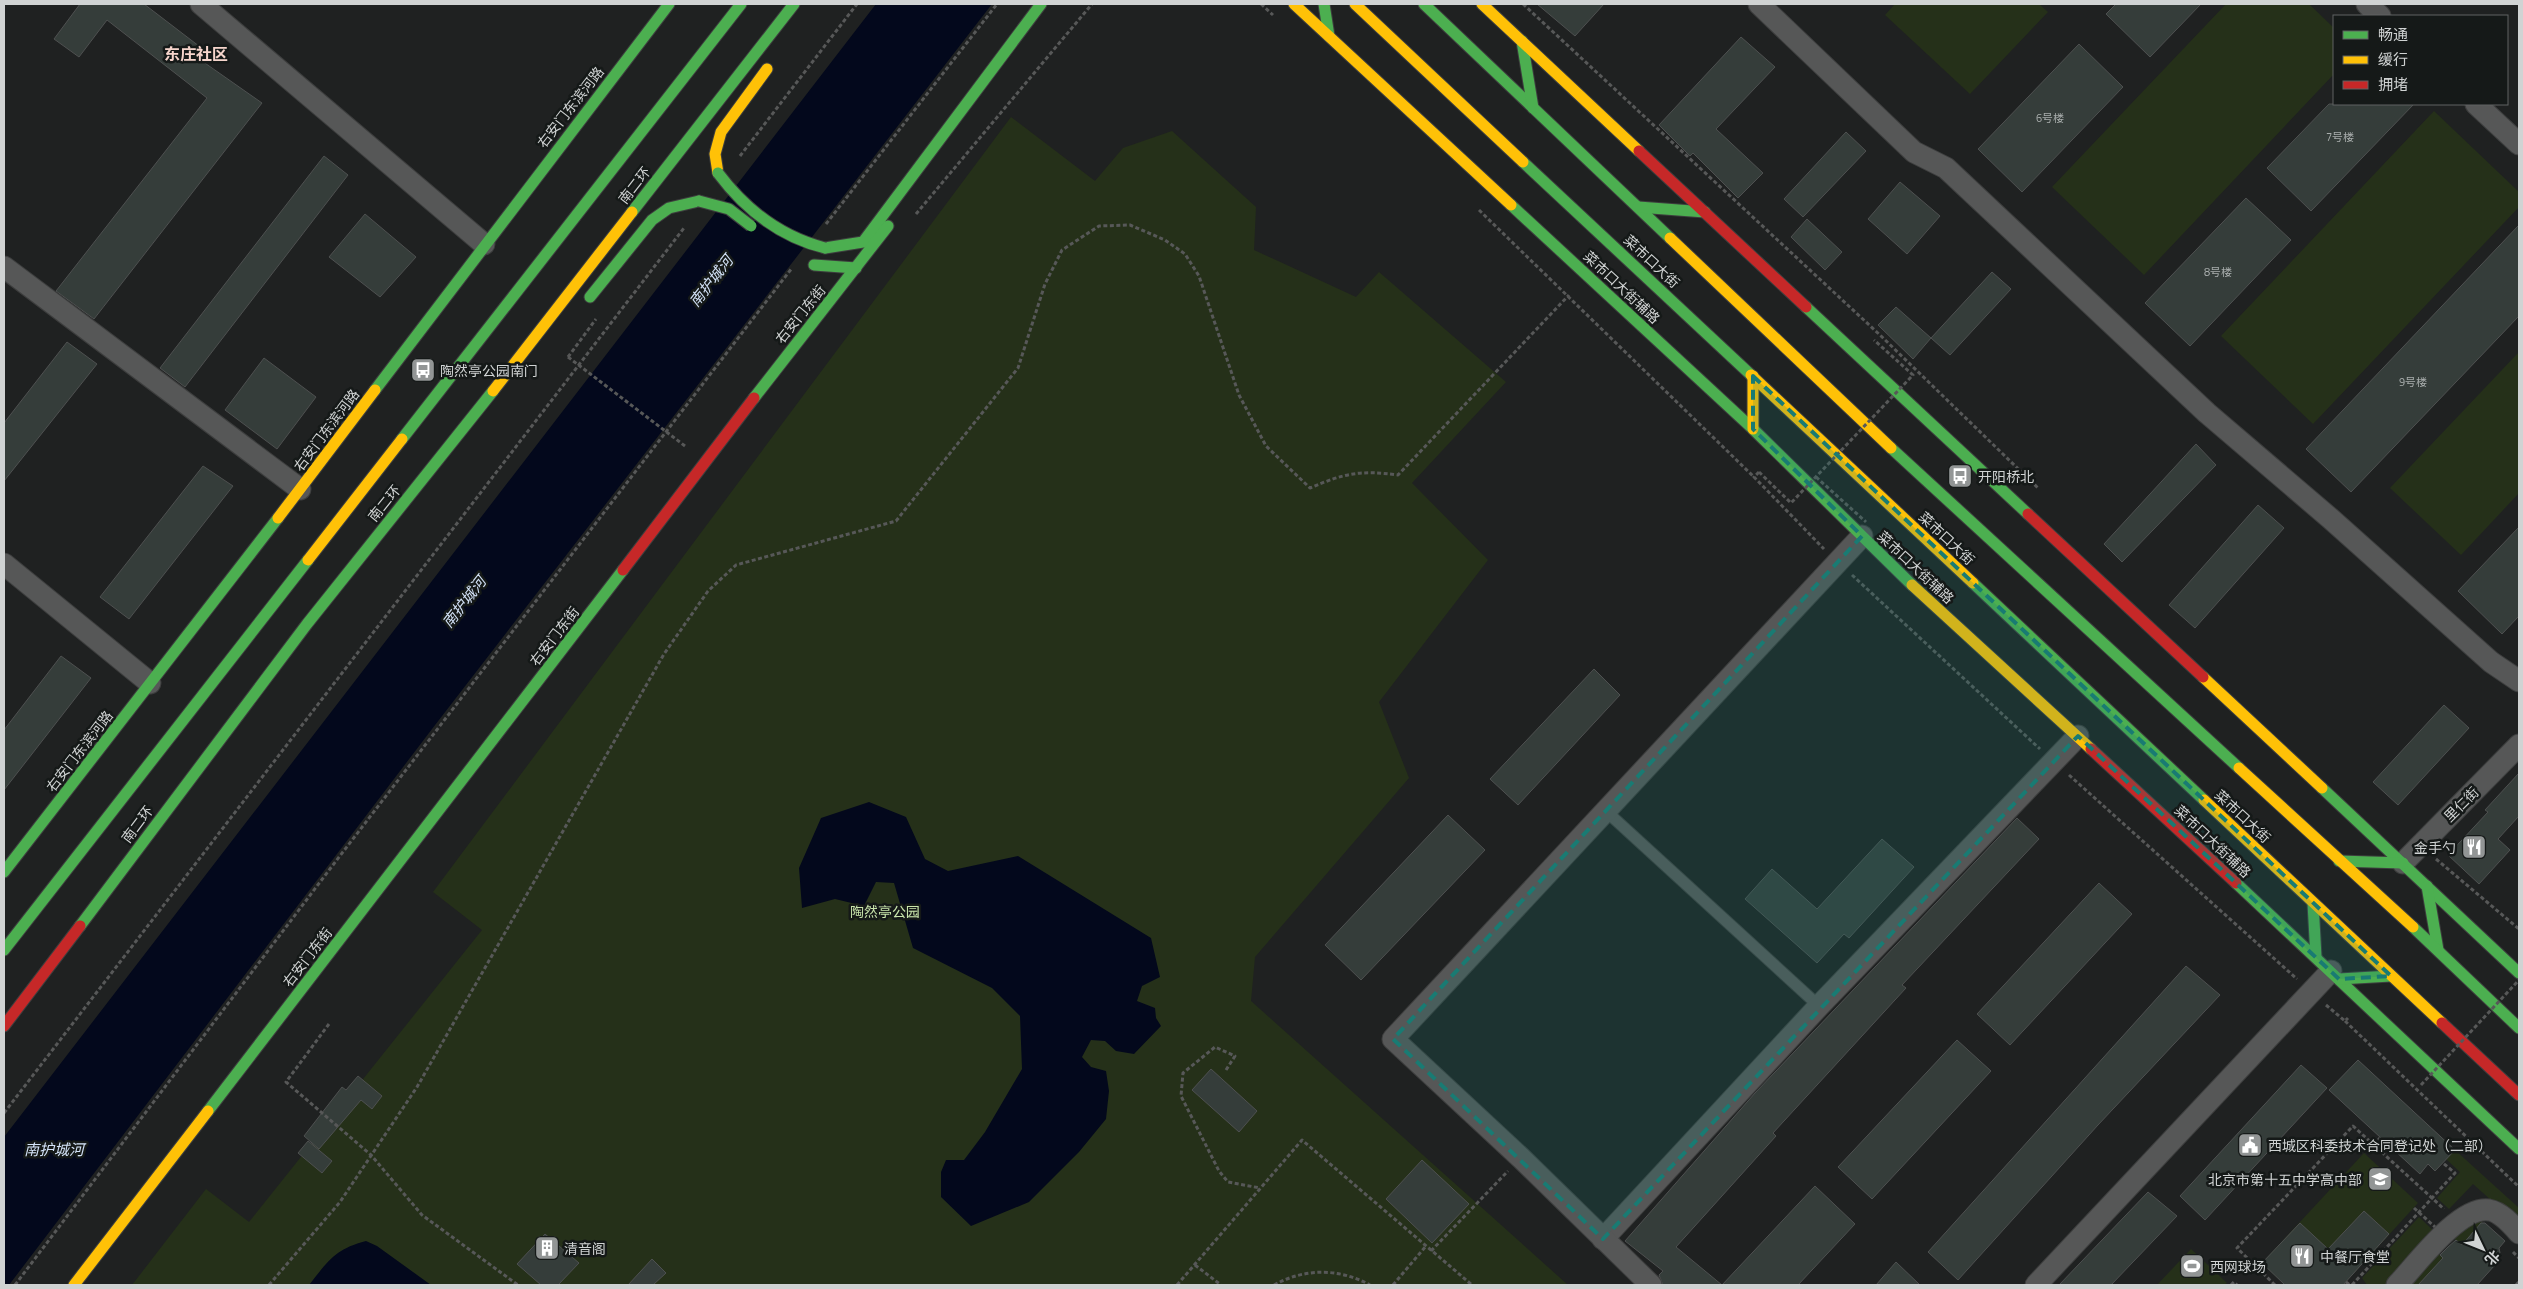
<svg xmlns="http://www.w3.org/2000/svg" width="2523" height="1289" font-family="'Titillium Web','Noto Sans SC',sans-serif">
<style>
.green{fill:#253019}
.water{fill:#03081c}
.building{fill:#353d3a;stroke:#4e5050}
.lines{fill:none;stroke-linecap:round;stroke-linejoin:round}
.lane-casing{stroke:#3d3e3e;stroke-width:13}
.street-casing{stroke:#3d3e3e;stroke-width:23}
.fast-casing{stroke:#3d3e3e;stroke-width:13}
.slow-casing{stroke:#3d3e3e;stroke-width:13}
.jam-casing{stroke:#3d3e3e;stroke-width:13}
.path{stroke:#575858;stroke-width:3;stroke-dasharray:4 2.5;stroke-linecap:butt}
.lane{stroke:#565757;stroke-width:11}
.street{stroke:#565757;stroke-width:21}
.fast{stroke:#4caf50;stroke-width:11}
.slow{stroke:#ffc107;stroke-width:11}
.jam{stroke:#c62828;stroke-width:11}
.fast-bridge-casing{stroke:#3d3e3e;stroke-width:13;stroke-linecap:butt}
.path-bridge{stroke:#575858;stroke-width:3;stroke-dasharray:4 2.5;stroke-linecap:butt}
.fast-bridge{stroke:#4caf50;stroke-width:11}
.marked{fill:#197b73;fill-opacity:0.2;stroke:#197b73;stroke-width:4;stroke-dasharray:10 6;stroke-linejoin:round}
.labels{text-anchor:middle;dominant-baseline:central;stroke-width:5;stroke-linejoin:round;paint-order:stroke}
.number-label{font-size:11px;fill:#a9aead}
.street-label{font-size:14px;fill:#d0d3d3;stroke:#151918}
.poi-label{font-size:14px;fill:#d0d3d3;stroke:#151918;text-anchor:start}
.park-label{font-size:14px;fill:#c9e5ac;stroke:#151918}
.water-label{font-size:15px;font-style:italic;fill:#d4e3f8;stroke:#151918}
.quarter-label{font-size:16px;font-weight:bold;fill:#f6d5cc;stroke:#151918}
</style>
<rect width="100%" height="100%" fill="#1f2121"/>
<g class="green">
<polygon points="1895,4 2039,4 2048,12 1970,94 1885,15"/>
<polygon points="2226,4 2309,4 2334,28 2334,74 2144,275 2052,187"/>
<polygon points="2434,111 2519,192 2519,207 2313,424 2221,336"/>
<polygon points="1011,117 1095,181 1123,148 1172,131 1256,207 1254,250 1356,297 1379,272 1506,382 1412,483 1488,560 1379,702 1409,778 1255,957 1251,1001 1568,1285 132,1285 206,1189 249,1222 482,930 433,892"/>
<polygon points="2519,352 2519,493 2461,555 2390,488"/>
<polygon points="2455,1150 2519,1208 2519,1225 2473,1184 2449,1209 2437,1198 2460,1172 2446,1159"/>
<polygon points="2364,1153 2418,1203 2343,1285 2285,1285 2262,1263"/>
<path d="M2478,1216L2483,1221L2462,1245L2452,1237L2437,1252L2443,1258L2424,1279L2428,1283L2426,1285H2408C2422,1262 2452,1224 2478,1216Z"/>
<polygon points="2419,1217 2438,1235 2395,1282 2386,1285 2367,1285 2362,1278"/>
<polygon points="2191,1249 2227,1283 2224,1285 2157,1285"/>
</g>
<g class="water">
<polygon points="876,4 992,4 432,729 9,1285 4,1285 4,1137"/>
<polygon points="869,802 906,817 925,859 948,871 1018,856 1151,938 1160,977 1142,986 1137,1001 1155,1008 1156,1018 1161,1026 1134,1054 1116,1051 1105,1041 1091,1040 1082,1057 1091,1067 1106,1071 1109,1091 1106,1119 1079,1152 1029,1202 971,1226 941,1197 941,1172 946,1160 964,1160 985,1132 1022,1069 1020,1016 992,988 913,948 894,883 876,882 864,906 835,899 802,908 799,868 821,818"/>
<path d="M366,1241L377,1246L431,1285H309C328,1261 335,1249 366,1241Z"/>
</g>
<g class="building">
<polygon points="80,4 144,4 208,53 202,61 262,103 94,319 56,291 207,98 107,20 79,57 54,39"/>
<polygon points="1537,4 1604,4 1575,36"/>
<polygon points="2116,4 2201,4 2150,57 2106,14"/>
<polygon points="1741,37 1775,67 1716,129 1763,173 1738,198 1693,153 1690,156 1659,125"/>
<polygon points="2079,44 2123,87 2022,192 1978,149"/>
<polygon points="2329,104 2414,104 2311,211 2267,168"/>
<polygon points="1846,132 1866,151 1803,217 1784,199"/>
<polygon points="324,156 348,175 185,387 160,368"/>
<polygon points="1900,182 1940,216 1907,254 1868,219"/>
<polygon points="2246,198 2291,240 2190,346 2145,303"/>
<polygon points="365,214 416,257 380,297 329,257"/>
<polygon points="1807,219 1842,252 1825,270 1791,237"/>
<polygon points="2519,225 2519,316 2351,492 2306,449"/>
<polygon points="1992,272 2011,289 1950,355 1931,338"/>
<polygon points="1896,307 1931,338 1913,359 1878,325"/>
<polygon points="67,342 97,364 4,481 4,423"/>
<polygon points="264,358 316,397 277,449 225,410"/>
<polygon points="2196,444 2216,465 2122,562 2104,544"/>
<polygon points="203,466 233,486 129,619 100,597"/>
<polygon points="2258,505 2284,528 2195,628 2169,605"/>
<polygon points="2519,527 2519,616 2502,634 2458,591"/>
<polygon points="61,656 91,678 4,790 4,730"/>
<polygon points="1594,669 1620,695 1518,805 1490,779"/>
<polygon points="2444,705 2469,728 2398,805 2373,782"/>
<polygon points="2519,773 2519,816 2498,839 2510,850 2479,884 2448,855 2488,812 2485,810"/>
<polygon points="1448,815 1485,850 1361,980 1325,945"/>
<polygon points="2017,818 2039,839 1902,985 1906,988 1773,1133 1776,1136 1676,1247 1722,1285 1663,1285 1659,1275 1663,1271 1625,1241 1755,1093"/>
<polygon points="1882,839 1914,867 1849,938 1844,934 1817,963 1745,899 1772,869 1817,909"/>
<polygon points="2099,883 2132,914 2010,1045 1977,1014"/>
<polygon points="2186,966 2220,995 2098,1125 1958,1280 1928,1252"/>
<polygon points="1957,1040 1991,1071 1872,1199 1838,1167"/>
<polygon points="2358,1060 2455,1150 2435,1171 2428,1164 2420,1174 2329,1090"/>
<polygon points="2301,1065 2327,1088 2205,1220 2180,1196"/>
<polygon points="1211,1069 1257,1111 1239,1132 1192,1090"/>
<polygon points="358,1076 382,1096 372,1109 361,1100 319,1149 304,1136 342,1087 346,1090"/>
<polygon points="308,1141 332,1161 322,1173 298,1153"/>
<polygon points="1422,1160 1469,1204 1432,1243 1386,1199"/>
<polygon points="1815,1186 1855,1224 1798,1285 1722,1285"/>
<polygon points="2148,1192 2177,1216 2111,1285 2059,1285"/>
<polygon points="2364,1211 2389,1234 2343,1285 2285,1285 2262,1263 2300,1223 2328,1249"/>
<polygon points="2481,1223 2485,1223 2505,1241 2499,1248 2500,1253 2492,1262 2495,1265 2477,1285 2418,1285 2443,1258 2440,1255 2448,1247 2456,1240 2462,1245"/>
<polygon points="545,1234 579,1263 558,1285 541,1285 517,1264"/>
<polygon points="652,1259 666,1273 653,1285 628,1285"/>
<polygon points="1896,1262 1920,1285 1876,1285"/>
</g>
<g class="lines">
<defs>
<polyline id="lane" points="1607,812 1819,1006"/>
<g id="street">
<polyline points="201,4 484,244"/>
<polyline points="1759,4 1914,152 1946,168 2207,413 2331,519 2491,662 2519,681"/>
<polyline points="2367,4 2380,16"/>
<polyline points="2476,104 2519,144"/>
<polyline points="4,267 300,489"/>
<polyline points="4,564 150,683"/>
<polyline points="2403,863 2519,745"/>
<polyline points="1603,1239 1819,1006 2078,736"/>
<polyline points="1651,1285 1521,1158 1393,1039 1862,536"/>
<polyline points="2036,1285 2331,971"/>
<path d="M2397,1285C2417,1264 2459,1206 2489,1210C2501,1212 2512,1225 2519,1233"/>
</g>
<g id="fast">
<polyline points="1324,4 1329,36"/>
<polyline points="1424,4 1670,238"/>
<polyline points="1522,41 1533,108"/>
<polyline points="1523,162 1751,375"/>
<polyline points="1511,205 1753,429 1912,585"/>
<polyline points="1638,207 1705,212"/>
<polyline points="632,212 794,4"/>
<polyline points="825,248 863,242 1041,4"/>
<polyline points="814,265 856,268"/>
<polyline points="590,297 652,220 669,208 699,201"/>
<polyline points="1806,307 2028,514"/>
<polyline points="375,390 669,4"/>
<polyline points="754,398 888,226"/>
<polyline points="402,439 741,4"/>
<polyline points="1891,448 2239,768"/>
<polyline points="1973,583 2204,800"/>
<polyline points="2322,788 2519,973"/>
<polyline points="2339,861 2403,863"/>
<polyline points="4,872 278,518"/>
<polyline points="2236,883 2519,1149"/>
<polyline points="2427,886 2438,950"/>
<polyline points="2313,903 2316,957"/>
<polyline points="80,926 307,624 493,391"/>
<polyline points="2413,927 2519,1028"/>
<polyline points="4,950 308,560"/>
<polyline points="2339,979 2391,976"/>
<polyline points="208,1111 623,570"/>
</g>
<g id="slow">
<polyline points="1294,4 1511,205"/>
<polyline points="1355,4 1523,162"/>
<polyline points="1482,4 1639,151"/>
<polyline points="718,173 715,154 721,132 767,69"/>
<polyline points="1670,238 1891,448"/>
<polyline points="1751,375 1973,583"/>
<polyline points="1753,376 1753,429"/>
<polyline points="493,391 632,212"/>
<polyline points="278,518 375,390"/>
<polyline points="308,560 402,439"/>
<polyline points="1912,585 2091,749"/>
<polyline points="2203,677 2322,788"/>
<polyline points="2239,768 2413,927"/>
<polyline points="2204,800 2442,1023"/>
<polyline points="74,1285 208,1111"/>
</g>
<g id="jam">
<polyline points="1639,151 1806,307"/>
<polyline points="2028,514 2203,677"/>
<polyline points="623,570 754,398"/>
<polyline points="2091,749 2236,883"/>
<polyline points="2442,1023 2519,1095"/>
<polyline points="4,1026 80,926"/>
</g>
</defs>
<use href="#lane" class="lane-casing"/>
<use href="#street" class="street-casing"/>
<use href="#fast" class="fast-casing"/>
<use href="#slow" class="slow-casing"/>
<use href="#jam" class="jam-casing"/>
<g class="path">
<polyline points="1261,4 1273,15"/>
<polyline points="1523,4 1880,335 2038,488"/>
<polyline points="740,156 857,4"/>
<polyline points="1479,210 1754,477"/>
<polyline points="916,214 1092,4"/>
<polyline points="826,224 997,4"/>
<polyline points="568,357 596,319"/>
<polyline points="1759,472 1754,477 1824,549"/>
<polyline points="1852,575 2040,749"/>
<polyline points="2069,775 2297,979"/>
<polyline points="2436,859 2519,929"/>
<polyline points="2326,1005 2345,1021 2348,1018"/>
<polyline points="2345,1021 2519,1187"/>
<polyline points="329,1024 286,1082 371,1155 422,1215 518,1285"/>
<polyline points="1226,1070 1235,1056 1215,1047 1183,1073 1181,1096 1219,1171 1228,1182 1260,1188"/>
<polyline points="4,1113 684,228"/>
<polyline points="2374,1145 2380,1138"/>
<polyline points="1431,1251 1508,1171"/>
<polyline points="2513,1252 2519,1258"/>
<polyline points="2372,1253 2378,1258"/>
<polyline points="1195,1265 1221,1285"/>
<polyline points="2346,1282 2350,1285"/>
<polyline points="15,1285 336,861 792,268"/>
<path d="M269,1285L340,1202L417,1087L664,654L708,591L736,565L896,521L1018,368L1045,284L1062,250L1099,226L1130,225L1165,240L1185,254L1199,276L1239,395L1266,446L1310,488C1345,473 1360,470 1398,475L1569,295"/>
<polyline points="1177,1285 1302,1140 1472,1285"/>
<path d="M1274,1285C1305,1268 1339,1268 1370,1285"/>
<polyline points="1393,1285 1426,1246"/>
<polyline points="2231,1285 2234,1282 2237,1285"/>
<polyline points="2275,1285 2237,1248 2353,1126 2444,1209"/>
<polyline points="2352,1285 2455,1173 2443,1163"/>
<polyline points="2516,1285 2519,1282"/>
</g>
<use href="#lane" class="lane"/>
<use href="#street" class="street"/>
<use href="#fast" class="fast"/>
<use href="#slow" class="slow"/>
<use href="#jam" class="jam"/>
<defs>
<g id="fast-bridge">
<path d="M718,173C745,209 781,237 825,248"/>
<polyline points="699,201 729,209 751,226"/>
</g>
</defs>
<use href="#fast-bridge" class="fast-bridge-casing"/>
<g class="path-bridge">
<polyline points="568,357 685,446"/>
<polyline points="1759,472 1791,503 1913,375 1874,340"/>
<polyline points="1816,477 1866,522"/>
<polyline points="2421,1085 2519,980"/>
<polyline points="2414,1208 2435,1227"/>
</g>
<use href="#fast-bridge" class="fast-bridge"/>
</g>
<path class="marked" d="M1753,376L2391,976L2339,979L2078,736L1603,1239L1393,1039L1862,536L1753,429Z"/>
<defs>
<symbol id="bus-square" viewBox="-11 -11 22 22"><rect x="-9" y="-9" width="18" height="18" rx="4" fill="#929595" stroke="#151918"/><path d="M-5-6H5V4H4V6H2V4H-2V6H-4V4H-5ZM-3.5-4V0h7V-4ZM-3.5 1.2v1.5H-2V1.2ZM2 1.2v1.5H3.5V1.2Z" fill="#fff"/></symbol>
<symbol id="restaurant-square" viewBox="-11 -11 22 22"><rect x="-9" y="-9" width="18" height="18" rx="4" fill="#929595" stroke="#151918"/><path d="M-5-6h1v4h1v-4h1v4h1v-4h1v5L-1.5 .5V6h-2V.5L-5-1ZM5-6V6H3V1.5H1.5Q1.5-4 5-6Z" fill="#fff"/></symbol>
<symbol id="civic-square" viewBox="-11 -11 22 22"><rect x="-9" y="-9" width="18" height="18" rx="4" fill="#929595" stroke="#151918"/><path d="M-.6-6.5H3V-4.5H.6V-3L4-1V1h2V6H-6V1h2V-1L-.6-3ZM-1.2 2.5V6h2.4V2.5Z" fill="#fff"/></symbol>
<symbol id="school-square" viewBox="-11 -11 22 22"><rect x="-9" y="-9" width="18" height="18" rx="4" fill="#929595" stroke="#151918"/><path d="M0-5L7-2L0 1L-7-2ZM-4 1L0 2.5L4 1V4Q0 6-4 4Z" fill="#fff"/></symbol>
<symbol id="building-square" viewBox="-11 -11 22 22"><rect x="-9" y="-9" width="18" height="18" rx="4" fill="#929595" stroke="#151918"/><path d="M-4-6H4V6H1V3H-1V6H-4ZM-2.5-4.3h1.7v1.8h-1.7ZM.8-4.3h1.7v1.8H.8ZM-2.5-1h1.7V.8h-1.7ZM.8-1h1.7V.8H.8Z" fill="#fff"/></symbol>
<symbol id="stadium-square" viewBox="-11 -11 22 22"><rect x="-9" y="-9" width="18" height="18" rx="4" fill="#929595" stroke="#151918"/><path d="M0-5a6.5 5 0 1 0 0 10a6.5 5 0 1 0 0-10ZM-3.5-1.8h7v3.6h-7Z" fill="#fff"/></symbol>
</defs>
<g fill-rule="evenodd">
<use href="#bus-square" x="409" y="356" width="28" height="28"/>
<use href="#bus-square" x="1946" y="462" width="28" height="28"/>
<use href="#restaurant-square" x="2460" y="833" width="28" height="28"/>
<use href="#civic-square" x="2236" y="1131" width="28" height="28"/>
<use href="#school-square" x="2366" y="1165" width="28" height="28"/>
<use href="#building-square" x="533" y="1234" width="28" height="28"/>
<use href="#restaurant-square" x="2288" y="1242" width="28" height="28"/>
<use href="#stadium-square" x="2178" y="1252" width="28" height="28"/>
</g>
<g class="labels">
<g class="number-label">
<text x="2050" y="118">6号楼</text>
<text x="2340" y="137">7号楼</text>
<text x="2218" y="272">8号楼</text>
<text x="2413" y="382">9号楼</text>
</g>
<g class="street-label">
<text transform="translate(570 107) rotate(-52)">右安门东滨河路</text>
<text transform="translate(634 185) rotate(-52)">南二环</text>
<text transform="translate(1652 261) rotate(43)">菜市口大街</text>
<text transform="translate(1622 287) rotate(43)">菜市口大街辅路</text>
<text transform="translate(800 314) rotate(-51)">右安门东街</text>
<text transform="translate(326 430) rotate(-53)">右安门东滨河路</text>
<text transform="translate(384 503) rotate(-51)">南二环</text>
<text transform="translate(1947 538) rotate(43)">菜市口大街</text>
<text transform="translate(1916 567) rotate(43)">菜市口大街辅路</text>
<text transform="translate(554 636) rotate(-52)">右安门东街</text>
<text transform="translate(79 751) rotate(-52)">右安门东滨河路</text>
<text transform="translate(2461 804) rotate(-45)">里仁街</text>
<text transform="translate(2243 816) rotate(43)">菜市口大街</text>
<text transform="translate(137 824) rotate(-53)">南二环</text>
<text transform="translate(2213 841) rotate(43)">菜市口大街辅路</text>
<text transform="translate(307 957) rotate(-52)">右安门东街</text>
</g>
<g class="poi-label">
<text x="440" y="370">陶然亭公园南门</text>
<text x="1978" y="476">开阳桥北</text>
<text x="2456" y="847" text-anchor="end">金手勺</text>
<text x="2268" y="1145">西城区科委技术合同登记处（二部）</text>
<text x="2362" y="1179" text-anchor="end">北京市第十五中学高中部</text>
<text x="564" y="1248">清音阁</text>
<text x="2320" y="1256">中餐厅食堂</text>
<text x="2210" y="1266">西网球场</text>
</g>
<g class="park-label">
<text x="885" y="911">陶然亭公园</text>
</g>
<g class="water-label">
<text transform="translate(711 281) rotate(-52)">南护城河</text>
<text transform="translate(464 602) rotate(-52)">南护城河</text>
<text x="54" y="1149">南护城河</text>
</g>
<g class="quarter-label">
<text x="196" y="54">东庄社区</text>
</g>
</g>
<rect width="2523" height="1289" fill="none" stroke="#d0d3d3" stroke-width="10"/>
<rect x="2333" y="15" width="175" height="90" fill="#151918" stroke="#606363"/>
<rect x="2343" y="31" width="25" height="8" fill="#4caf50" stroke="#606363"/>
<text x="2378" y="40" font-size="15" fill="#d0d3d3">畅通</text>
<rect x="2343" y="56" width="25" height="8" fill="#ffc107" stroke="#606363"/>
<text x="2378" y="65" font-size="15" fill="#d0d3d3">缓行</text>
<rect x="2343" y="81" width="25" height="8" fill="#c62828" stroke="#606363"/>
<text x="2378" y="90" font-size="15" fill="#d0d3d3">拥堵</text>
<g transform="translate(2483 1249) rotate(133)" stroke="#151918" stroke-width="4" paint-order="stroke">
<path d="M0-4L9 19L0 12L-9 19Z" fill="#d0d3d3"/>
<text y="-8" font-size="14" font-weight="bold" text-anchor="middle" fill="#d0d3d3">北</text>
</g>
</svg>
